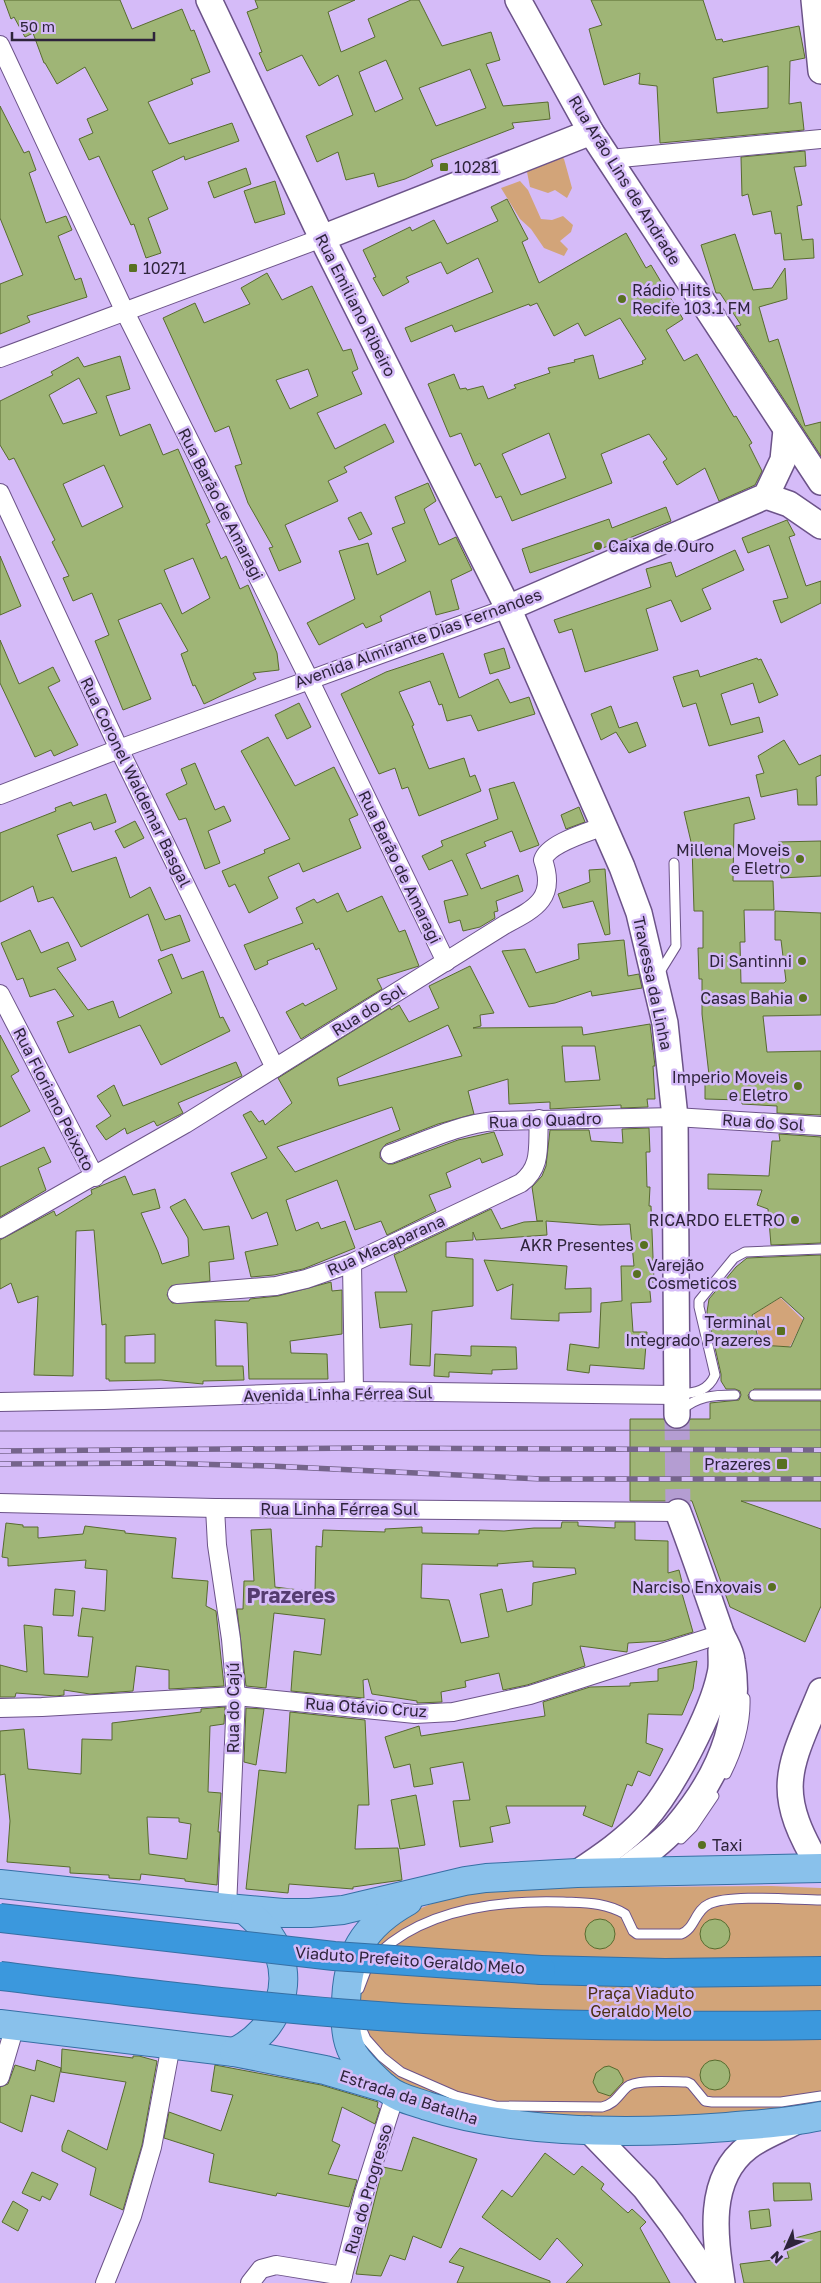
<svg xmlns="http://www.w3.org/2000/svg" width="821" height="2283" font-family="'Golos Text',sans-serif">
<style>
.green{fill:#d2a479}
.building{fill:#9fb576;stroke:#586b2f;fill-rule:evenodd}
.lines{fill:none;stroke-linecap:round;stroke-linejoin:round}
.secondary-tunnel{stroke:#b49dd2;stroke-width:25;stroke-dasharray:25 12;stroke-linecap:butt}
.lane-casing{stroke:#6c5389;stroke-width:11}
.street-casing{stroke:#6c5389;stroke-width:20}
.secondary-casing{stroke:#6c5389;stroke-width:28}
.primary-casing{stroke:#366fa4;stroke-width:30}
.highway-casing{stroke:#366fa4;stroke-width:30}
.lane{stroke:#fff;stroke-width:9}
.street{stroke:#fff;stroke-width:18}
.secondary{stroke:#fff;stroke-width:25}
.primary{stroke:#89c1eb;stroke-width:28}
.highway{stroke:#3b98dd;stroke-width:28}
.tram{stroke:#75648b;stroke-width:1}
.rail-casing{stroke:#75648b;stroke-width:5.5}
.rail{stroke:#d5bbf8;stroke-width:4;stroke-dasharray:11;stroke-linecap:butt}
.highway-bridge-casing{stroke:#366fa4;stroke-width:30;stroke-linecap:butt}
.highway-bridge{stroke:#3b98dd;stroke-width:28}
.poi-dot{fill:#587021;stroke:#d5bbf8;stroke-width:2}
.labels{text-anchor:middle;dominant-baseline:central;stroke-width:5;stroke-linejoin:round;paint-order:stroke}
.poi-label{font-size:16px;fill:#2e243b;stroke:#d5bbf8;text-anchor:end}
.street-label{font-size:16px;fill:#2e243b;stroke:#d5bbf8}
.park-label{font-size:16px;fill:#4b2f10;stroke:#d5bbf8}
.district-label{font-size:21px;font-weight:bold;fill:#553c70;stroke:#d5bbf8}
</style>
<rect width="100%" height="100%" fill="#d5bbf8"/>
<g class="green">
<polygon points="556,150 564,159 572,188 567,198 555,190 548,193 530,187 526,167"/>
<polygon points="520,181 528,190 541,219 552,220 563,216 573,225 571,232 560,241 568,249 564,256 544,248 531,229 520,219 501,188"/>
<polygon points="780,1298 782,1299 803,1320 791,1345 788,1347 762,1345 760,1343 754,1314"/>
<polygon points="771,1886 821,1888 821,2108 788,2114 647,2118 501,2117 404,2090 368,2065 350,1993 368,1944 408,1914 419,1909 443,1899 495,1888"/>
</g>
<g class="building">
<polygon points="4,0 120,0 132,29 182,9 191,31 194,30 210,72 191,79 193,84 148,102 169,144 232,123 239,141 185,160 184,156 152,171 168,209 148,218 161,253 146,258 134,224 131,225 99,156 89,160 79,139 93,133 87,119 108,110 85,67 57,84 45,63 44,63 33,33 25,37 14,17 11,19"/>
<path d="M255,0H355L328,12L341,52L375,37L368,19L411,0H419L442,46L491,32L500,60L486,64L503,106L548,102L550,119L512,123L514,128L431,160L433,166L405,179L378,187L374,173L346,180L338,152L317,162L306,136L353,115L338,75L319,86L302,55L267,71L259,53L262,52L247,12L258,8ZM386,60L403,99L375,112L359,72ZM470,69L486,108L436,126L419,88Z"/>
<path d="M591,0H703L716,40L722,39L723,42L799,26L805,58L790,61L789,104L801,102L804,130L660,143L657,86L639,84L640,73L604,85L589,29L602,25ZM768,66V108L717,113L713,78Z"/>
<polygon points="0,106 24,153 29,151 36,170 29,173 46,223 66,216 72,230 58,236 75,280 81,278 87,297 27,316 30,322 0,334 0,284 23,275 0,218"/>
<polygon points="805,151 806,166 794,167 802,205 797,206 802,240 813,239 814,258 784,260 781,233 775,234 771,211 753,215 748,194 742,196 741,157"/>
<polygon points="246,168 251,184 214,198 208,182"/>
<polygon points="275,181 285,214 255,223 244,191"/>
<path d="M507,199L528,239L522,242L539,283L626,233L646,268L651,265L683,319L666,330L684,361L697,354L734,417L736,416L752,443L749,445L762,471L755,485L719,501L705,468L677,485L663,462L667,459L649,434L601,454L612,483L512,521L501,496L496,498L480,463L475,466L461,433L450,437L428,384L454,374L460,389L466,388L467,390L483,386L488,399L516,388L514,385L550,373L548,368L575,362L574,360L593,355L599,379L643,364L642,361L646,359L620,318L585,336L578,323L554,336L537,303L530,306L529,304L455,332L452,325L411,342L405,328L493,292L478,258L447,274L441,262L406,277L409,282L383,296L373,278L376,277L363,250L410,227L412,231L434,220L447,244L498,221L491,207ZM549,433L566,478L521,495L502,454Z"/>
<polygon points="735,234 753,290 772,288 785,268 787,299 759,307 769,342 778,339 805,426 821,422 821,456 736,326 741,325 720,293 716,293 701,245"/>
<path d="M267,273L282,300L312,286L343,351L351,349L358,369L352,372L362,394L317,413L335,449L385,424L394,442L344,467L347,472L328,481L338,501L285,525L301,562L279,571L269,548L273,547L248,503L235,466L242,464L229,426L215,432L163,318L195,303L204,323L250,304L241,288ZM308,369L318,396L290,409L276,380Z"/>
<path d="M120,356L130,389L106,396L120,436L150,424L163,455L178,449L210,522L206,524L221,559L226,556L240,589L248,585L277,653L279,670L253,673L256,679L204,704L195,685L193,686L181,654L188,651L161,603L118,620L151,699L123,710L95,641L109,635L92,593L73,601L63,578L69,576L52,542L55,540L14,458L9,460L0,445V401L53,375L51,372L78,357L84,367ZM79,378L97,413L63,424L49,395ZM104,465L123,507L82,527L63,484ZM193,558L210,598L182,614L164,570Z"/>
<polygon points="428,483 436,501 424,509 439,545 456,537 472,570 451,580 459,609 436,615 430,591 380,616 382,621 366,628 363,623 319,645 307,623 355,599 339,551 368,543 377,575 406,561 392,528 405,523 395,497"/>
<polygon points="666,507 671,521 617,543 530,573 522,549 609,519 612,528"/>
<polygon points="361,512 372,534 359,540 348,518"/>
<polygon points="787,520 795,535 789,537 806,586 821,581 821,603 781,623 773,601 788,598 769,545 748,553 742,538"/>
<polygon points="735,550 744,570 702,589 711,609 681,622 671,600 646,609 658,650 585,672 572,629 559,633 554,620 651,587 646,569 671,562 676,577"/>
<polygon points="0,556 21,606 0,615"/>
<polygon points="0,640 19,684 53,667 60,681 48,687 78,745 54,756 51,750 35,757 0,683"/>
<polygon points="504,648 510,668 490,674 484,654"/>
<polygon points="443,653 459,698 498,679 510,703 529,697 535,714 478,731 471,715 447,721 442,704 439,705 430,681 399,692 414,725 412,726 429,769 464,758 470,777 475,775 481,791 419,816 408,787 402,789 395,768 379,774 341,694 386,672"/>
<polygon points="757,658 758,660 761,659 778,695 759,703 753,683 721,694 731,725 759,717 763,732 709,746 696,703 683,707 673,677 698,670 700,677"/>
<polygon points="299,703 311,727 287,739 275,715"/>
<polygon points="611,706 619,728 637,722 646,746 629,753 616,732 601,740 591,714"/>
<polygon points="268,737 295,786 334,767 358,815 349,819 361,848 303,872 299,863 268,877 278,898 249,913 235,884 229,887 222,871 265,853 264,850 290,839 241,751"/>
<polygon points="784,740 799,765 821,755 821,775 816,777 817,805 798,805 797,789 761,797 756,775 764,773 758,756"/>
<polygon points="195,763 215,810 224,806 231,821 208,831 220,863 205,869 186,818 179,820 166,794 187,784 181,769"/>
<polygon points="514,782 539,845 520,852 512,831 484,842 486,846 466,854 481,889 518,875 523,891 496,901 498,911 494,912 495,918 480,927 463,931 460,920 449,923 444,901 468,895 452,860 429,870 422,856 443,846 441,841 498,819 489,789"/>
<polygon points="106,794 116,822 94,830 91,822 57,835 72,872 116,857 130,898 150,887 165,920 180,915 190,941 161,951 148,914 81,947 53,897 38,902 33,886 0,902 0,833 56,811 55,808 71,802 73,806"/>
<polygon points="749,797 755,819 734,824 733,881 773,881 774,910 744,910 745,942 740,942 741,983 784,983 786,981 781,940 775,940 775,911 821,913 821,1015 763,1016 767,1052 821,1051 821,1115 777,1113 777,1106 742,1104 742,1100 705,1099 705,1076 709,1075 702,1014 702,979 699,979 698,948 703,948 703,911 694,911 692,846 684,812"/>
<polygon points="579,807 585,822 566,829 561,815"/>
<polygon points="135,821 144,838 124,848 115,831"/>
<polygon points="821,841 821,876 781,878 778,842"/>
<polygon points="605,869 610,934 605,935 593,901 563,908 558,894 590,882 589,870"/>
<polygon points="338,893 347,912 382,896 399,932 405,930 419,966 377,979 382,989 301,1039 286,1012 303,1003 305,1006 337,989 319,948 316,950 313,943 267,961 268,964 255,970 244,945 303,923 296,908 314,899 317,903"/>
<polygon points="30,930 41,953 68,942 76,960 57,968 88,1010 113,1001 119,1018 172,993 158,960 172,954 182,979 203,971 220,1018 223,1017 230,1031 161,1065 140,1025 69,1053 57,1022 74,1016 55,989 30,997 23,978 17,980 1,943"/>
<polygon points="624,940 628,976 639,974 642,988 592,996 591,991 555,1003 529,1007 502,951 525,949 536,973 579,959 578,944"/>
<path d="M470,966L494,1013L480,1015L481,1026L473,1028L582,1027L583,1035L650,1024L655,1066H653L655,1099H647L648,1107L621,1108V1105L550,1109V1102L509,1104L508,1079L468,1091L474,1114L438,1124L386,1144L380,1152V1158L388,1164H393L458,1140L494,1132L503,1155L482,1163L480,1158L446,1173L451,1187L429,1195L436,1211L387,1235L381,1221L355,1230L337,1180L286,1200L296,1231L318,1222L321,1229L345,1221L355,1248L303,1269L274,1275L251,1277L245,1252L278,1245L267,1212L252,1219L231,1173L267,1158L243,1115L251,1111L259,1122L263,1120L265,1125L292,1103L278,1078L390,1008L391,1010L399,1005L409,1022L439,1008L429,986ZM448,1025L462,1056L339,1086L337,1078ZM562,1046H595L600,1080L565,1082ZM392,1107L400,1130L295,1172L277,1147Z"/>
<polygon points="0,1035 19,1071 11,1076 30,1111 0,1127"/>
<polygon points="236,1062 242,1076 178,1103 183,1113 157,1126 154,1121 127,1134 125,1128 106,1140 96,1126 111,1116 97,1096 114,1085 123,1106"/>
<polygon points="649,1128 650,1152 646,1152 647,1187 650,1187 649,1206 651,1206 654,1282 649,1282 651,1302 631,1303 633,1332 647,1332 644,1369 590,1365 589,1373 567,1370 570,1344 599,1348 601,1303 622,1301 621,1266 634,1266 630,1224 600,1225 546,1221 547,1235 476,1240 473,1232 473,1240 446,1242 446,1257 473,1259 473,1306 432,1311 430,1366 410,1365 412,1324 380,1328 375,1292 407,1292 394,1255 491,1209 501,1229 524,1222 543,1221 537,1221 532,1187 542,1176 546,1166 550,1130 589,1130 591,1141 623,1143 622,1129"/>
<polygon points="779,1134 821,1137 821,1243 771,1245 768,1209 757,1205 762,1190 708,1189 708,1174 769,1176 772,1141 780,1141"/>
<polygon points="44,1147 51,1162 38,1168 46,1190 0,1217 0,1167"/>
<path d="M125,1176L133,1195L155,1189L160,1208L141,1213L158,1252L162,1264L189,1256L188,1238L170,1207L185,1199L203,1230L229,1226L234,1259L209,1262L210,1281L171,1286L167,1295L172,1303L249,1301L250,1299L278,1296L331,1282L332,1291L342,1290V1334L290,1341L291,1353L327,1354L328,1379H249L247,1323L215,1320L216,1366H243L244,1380L203,1381V1384L161,1380L109,1381V1379H106V1324L102,1325L94,1230L76,1231L73,1376L34,1375L38,1296L18,1303L11,1283L0,1289V1240L54,1211L56,1216L92,1194L91,1190ZM155,1334V1363H125V1336Z"/>
<path d="M821,1255V1389H754L748,1395L749,1399L754,1401H821V1501H741L821,1529V1606L805,1642L730,1607L692,1501L680,1498L669,1501H630V1419H664L670,1427L678,1429L685,1427L690,1419H710V1403L739,1400L741,1395L740,1391L735,1389H726L721,1381V1374L707,1312L709,1299L736,1267L747,1258ZM781,1297L804,1318L791,1347L760,1345L752,1315Z"/>
<polygon points="484,1260 567,1266 565,1289 591,1288 591,1312 559,1313 559,1321 511,1319 513,1284 497,1291"/>
<polygon points="471,1346 516,1347 517,1369 492,1370 492,1374 449,1372 449,1377 434,1376 435,1354 471,1356"/>
<path d="M562,1522H578V1526L615,1528V1522H635V1540L668,1541V1573L679,1570L684,1590H681L693,1632L663,1641L628,1643L627,1652L580,1646L585,1666L527,1685L503,1690L499,1673L465,1681L466,1687L441,1692L442,1702L417,1703V1701L372,1694L368,1679L363,1680L364,1698L291,1691L294,1651L321,1655L325,1619L274,1613L266,1688L246,1686L237,1609H243L244,1581H254L251,1530L271,1529L275,1587L315,1592L316,1546L322,1547L323,1530L385,1532V1529L422,1527V1533L479,1534V1530L504,1531L534,1528H561ZM533,1561V1567L575,1568L576,1574L533,1583L532,1605L507,1612L502,1589L480,1594L489,1637L461,1643L449,1600L421,1598L422,1564L498,1566L497,1564Z"/>
<polygon points="6,1523 23,1525 23,1527 38,1527 38,1538 83,1534 85,1526 125,1531 125,1533 176,1538 172,1578 208,1581 206,1606 216,1611 224,1686 169,1689 169,1670 136,1666 133,1691 90,1694 64,1690 64,1695 56,1696 16,1693 15,1697 0,1697 0,1665 27,1672 24,1625 42,1627 44,1674 88,1677 93,1637 78,1636 82,1608 105,1611 107,1570 85,1568 86,1560 8,1566 8,1558 2,1557"/>
<polygon points="55,1589 75,1591 73,1616 53,1615"/>
<polygon points="697,1661 693,1689 682,1715 648,1714 646,1743 663,1749 650,1776 638,1771 632,1786 627,1784 612,1827 583,1815 586,1806 506,1806 510,1823 490,1827 493,1842 460,1847 453,1801 470,1800 463,1762 430,1768 433,1784 414,1787 410,1764 394,1768 385,1737 419,1726 421,1736 545,1716 543,1702 590,1687 630,1686 630,1683 658,1681 658,1669"/>
<path d="M225,1707L224,1724L210,1726L208,1792L221,1793L218,1832H220L217,1885L185,1881V1879L141,1874L140,1880L109,1878V1875L70,1873V1867L7,1862L10,1821L5,1774L0,1775V1731L24,1729L28,1769L81,1774L82,1739L112,1740V1723L201,1712V1709ZM147,1817L179,1818V1822L191,1824L187,1859L149,1854Z"/>
<polygon points="246,1708 264,1709 256,1765 244,1762"/>
<polygon points="290,1712 365,1720 369,1805 358,1805 355,1849 398,1848 402,1880 353,1887 353,1889 289,1884 288,1893 246,1889 259,1770 286,1773"/>
<polygon points="416,1795 425,1845 400,1849 391,1800"/>
<circle cx="600" cy="1934" r="15"/>
<circle cx="715" cy="1934" r="15"/>
<polygon points="62,2049 133,2058 133,2056 139,2056 157,2061 142,2145 123,2210 90,2195 96,2168 62,2151 62,2146 68,2130 107,2150 126,2082 61,2072"/>
<polygon points="37,2060 61,2068 54,2102 31,2095 22,2132 0,2122 0,2087 8,2084 15,2065 35,2071"/>
<circle cx="715" cy="2075" r="15"/>
<polygon points="215,2065 321,2085 378,2102 377,2107 380,2109 375,2124 342,2107 332,2141 340,2145 328,2174 357,2180 349,2207 277,2193 276,2196 209,2182 214,2154 164,2138 169,2112 221,2131 233,2095 211,2091"/>
<polygon points="609,2066 618,2070 623,2079 623,2082 610,2096 598,2092 593,2082 596,2073 604,2067"/>
<polygon points="413,2137 477,2159 441,2248 413,2236 405,2260 390,2255 381,2276 356,2274 383,2167 402,2171"/>
<polygon points="545,2153 574,2175 582,2166 604,2184 601,2189 628,2213 632,2209 646,2222 640,2228 670,2283 566,2283 583,2265 557,2238 540,2260 482,2217 502,2190 512,2197"/>
<polygon points="32,2172 58,2184 50,2200 42,2196 40,2201 22,2193"/>
<polygon points="773,2183 810,2183 812,2200 774,2201"/>
<polygon points="13,2201 28,2210 18,2231 2,2222"/>
<polygon points="769,2209 771,2226 751,2229 749,2211"/>
<polygon points="821,2231 821,2283 744,2283 740,2264 789,2258 784,2241"/>
<polygon points="460,2248 550,2281 550,2283 457,2283 464,2267 449,2262"/>
</g>
<g class="lines">
<polyline class="secondary-tunnel" points="677,1415 678,1512"/>
<defs>
<g id="lane">
<polyline points="658,975 676,946 674,863"/>
<path d="M679,1394C696,1393 708,1391 715,1375L699,1307V1301L734,1258L745,1252L821,1249"/>
<polyline points="754,1395 821,1395"/>
<path d="M680,1411C697,1396 713,1395 735,1395"/>
<path d="M726,1774C738,1750 746,1725 745,1698"/>
<polyline points="681,1839 693,1827 714,1796"/>
<path d="M380,1952C428,1908 500,1900 563,1902C585,1903 605,1902 625,1914L633,1931L637,1934H681C695,1929 695,1910 709,1904C730,1894 796,1900 821,1900"/>
<polyline points="359,1989 367,1968 372,1962"/>
<path d="M357,2019L366,2039L382,2057L401,2072L456,2096L496,2106L602,2107C615,2104 618,2095 627,2087C635,2079 674,2082 687,2082L691,2084L705,2101L712,2102H781L821,2096"/>
</g>
<g id="street">
<polyline points="0,45 125,312 309,679 446,962"/>
<polyline points="610,159 821,139"/>
<polyline points="0,358 322,238"/>
<polyline points="0,493 119,749 275,1068"/>
<polyline points="0,795 119,749 508,608"/>
<polyline points="0,994 95,1177"/>
<path d="M390,1154C423,1142 459,1124 495,1121L675,1117L821,1126"/>
<path d="M0,1229L185,1124L506,924C537,908 556,897 543,860C548,843 589,832 604,826"/>
<polyline points="352,1263 354,1391"/>
<path d="M177,1294L276,1286L306,1279L352,1263L521,1183C543,1166 537,1145 539,1119"/>
<polyline points="0,1402 104,1400 354,1391 676,1395"/>
<polyline points="0,1503 215,1508 678,1512"/>
<polyline points="215,1508 217,1545 231,1639 236,1696 227,1908"/>
<polyline points="0,1708 42,1707 236,1696 415,1714 453,1712 530,1695 721,1634"/>
<polyline points="0,2077 15,2026"/>
<polyline points="105,2283 132,2216 152,2147 171,2045"/>
<polyline points="250,2283 261,2269 276,2265 343,2276"/>
<polyline points="341,2283 364,2193 395,2095"/>
</g>
<g id="secondary">
<polyline points="209,0 322,238 508,608 622,867 639,913 665,1023 675,1117 677,1415"/>
<polyline points="518,0 591,132 821,482"/>
<polyline points="814,0 821,71"/>
<polyline points="322,238 591,132"/>
<polyline points="766,496 789,504 821,526"/>
<polyline points="508,608 766,496 783,460 786,430"/>
<path d="M820,1868C772,1789 789,1769 821,1691"/>
<path d="M577,1873C601,1857 626,1840 645,1819C672,1789 712,1713 720,1674C722,1667 721,1659 721,1651"/>
<path d="M621,1873C640,1858 660,1845 676,1827C716,1780 743,1723 732,1661C731,1649 723,1640 720,1630C706,1590 693,1551 678,1512"/>
<polyline points="588,2129 645,2188 672,2224 712,2283"/>
<path d="M722,2283C715,2237 706,2179 748,2147C761,2137 780,2130 795,2122"/>
</g>
<g id="primary">
<polyline points="0,1884 227,1908 283,1913 310,1913 343,1910 465,1881 486,1878 577,1873 821,1868"/>
<path d="M0,2024L234,2052L325,2070L386,2088C397,2098 413,2101 427,2106C519,2135 632,2134 727,2127C759,2124 790,2123 821,2116"/>
<path d="M234,2052C279,2031 299,1978 269,1935C263,1926 253,1917 245,1910"/>
<path d="M384,2087C374,2077 361,2066 353,2053C346,2040 345,2021 346,2007C346,1956 363,1926 408,1901"/>
</g>
<polyline id="highway" points="541,1970 665,1973 821,1971"/>
</defs>
<use href="#lane" class="lane-casing"/>
<use href="#street" class="street-casing"/>
<use href="#secondary" class="secondary-casing"/>
<use href="#primary" class="primary-casing"/>
<use href="#highway" class="highway-casing"/>
<use href="#lane" class="lane"/>
<use href="#street" class="street"/>
<use href="#secondary" class="secondary"/>
<use href="#primary" class="primary"/>
<use href="#highway" class="highway"/>
<polyline class="tram" points="0,1431 821,1430"/>
<defs>
<g id="rail">
<polyline points="0,1451 360,1448 821,1450"/>
<polyline points="0,1464 157,1463 270,1466 541,1479 821,1479"/>
</g>
</defs>
<use href="#rail" class="rail-casing"/>
<use href="#rail" class="rail"/>
<defs>
<g id="highway-bridge">
<polyline points="0,1918 334,1956 541,1970"/>
<path d="M0,1976C141,1993 282,2011 424,2019C556,2026 688,2027 821,2025"/>
</g>
</defs>
<use href="#highway-bridge" class="highway-bridge-casing"/>
<use href="#highway-bridge" class="highway-bridge"/>
</g>
<g class="poi-dot">
<rect x="439" y="162" width="10" height="10" rx="2.5"/>
<rect x="128" y="263" width="10" height="10" rx="2.5"/>
<circle cx="622" cy="299" r="5"/>
<circle cx="598" cy="546" r="5"/>
<circle cx="800" cy="859" r="5"/>
<circle cx="802" cy="961" r="5"/>
<circle cx="803" cy="998" r="5"/>
<circle cx="798" cy="1086" r="5"/>
<circle cx="795" cy="1220" r="5"/>
<circle cx="644" cy="1245" r="5"/>
<circle cx="637" cy="1274" r="5"/>
<rect x="776" y="1326" width="10" height="10" rx="2.5"/>
<rect x="776" y="1458" width="12" height="12" rx="2.5"/>
<circle cx="772" cy="1587" r="5"/>
<circle cx="702" cy="1845" r="5"/>
</g>
<g class="labels">
<g class="poi-label">
<text x="454" y="167" text-anchor="start">10281</text>
<text x="143" y="268" text-anchor="start">10271</text>
<text x="632" y="290" text-anchor="start">Rádio Hits<tspan x="632" dy="18">Recife 103.1 FM</tspan></text>
<text x="608" y="546" text-anchor="start">Caixa de Ouro</text>
<text x="790" y="850">Millena Moveis<tspan x="790" dy="18">e Eletro</tspan></text>
<text x="792" y="961">Di Santinni</text>
<text x="793" y="998">Casas Bahia</text>
<text x="788" y="1077">Imperio Moveis<tspan x="788" dy="18">e Eletro</tspan></text>
<text x="785" y="1220">RICARDO ELETRO</text>
<text x="634" y="1245">AKR Presentes</text>
<text x="647" y="1265" text-anchor="start">Varejão<tspan x="647" dy="18">Cosmeticos</tspan></text>
<text x="771" y="1322">Terminal<tspan x="771" dy="18">Integrado Prazeres</tspan></text>
<text x="771" y="1464">Prazeres</text>
<text x="762" y="1587">Narciso Enxovais</text>
<text x="712" y="1845" text-anchor="start">Taxi</text>
</g>
<g class="street-label">
<text transform="translate(625 180) rotate(58)">Rua Arão Lins de Andrade</text>
<text transform="translate(356 305) rotate(63)">Rua Emiliano Ribeiro</text>
<text transform="translate(221 504) rotate(63)">Rua Barão de Amaragi</text>
<text transform="translate(418 638) rotate(-20)">Avenida Almirante Dias Fernandes</text>
<text transform="translate(136 782) rotate(64)">Rua Coronel Waldemar Basgal</text>
<text transform="translate(400 867) rotate(64)">Rua Barão de Amaragi</text>
<text transform="translate(653 983) rotate(78)">Travessa da Linha</text>
<text transform="translate(368 1010) rotate(-32)">Rua do Sol</text>
<text transform="translate(54 1099) rotate(63)">Rua Floriano Peixoto</text>
<text transform="translate(545 1120) rotate(-2)">Rua do Quadro</text>
<text transform="translate(763 1122) rotate(4)">Rua do Sol</text>
<text transform="translate(386 1245) rotate(-24)">Rua Macaparana</text>
<text transform="translate(338 1394) rotate(-1)">Avenida Linha Férrea Sul</text>
<text x="339" y="1509">Rua Linha Férrea Sul</text>
<text transform="translate(366 1707) rotate(4)">Rua Otávio Cruz</text>
<text transform="translate(233 1708) rotate(-90)">Rua do Cajú</text>
<text transform="translate(410 1960) rotate(4)">Viaduto Prefeito Geraldo Melo</text>
<text transform="translate(409 2097) rotate(18)">Estrada da Batalha</text>
<text transform="translate(368 2189) rotate(-74)">Rua do Progresso</text>
</g>
<g class="park-label">
<text x="641" y="1993">Praça Viaduto<tspan x="641" dy="18">Geraldo Melo</tspan></text>
</g>
<g class="district-label">
<text x="291" y="1595">Prazeres</text>
</g>
</g>
<g transform="translate(786 2248) rotate(225)" stroke="#d5bbf8" stroke-width="4" paint-order="stroke">
<path d="M0-4L9 19L0 12L-9 19Z" fill="#2e243b"/>
<text y="-8" font-size="14" font-weight="bold" text-anchor="middle" fill="#2e243b">N</text>
</g>
<path d="M12 32v8h142v-8" fill="none" stroke="#2e243b" stroke-width="2.5"/>
<text x="20" y="32" font-size="15" fill="#2e243b" stroke="#d5bbf8" stroke-width="4" paint-order="stroke">50 m</text>
</svg>
